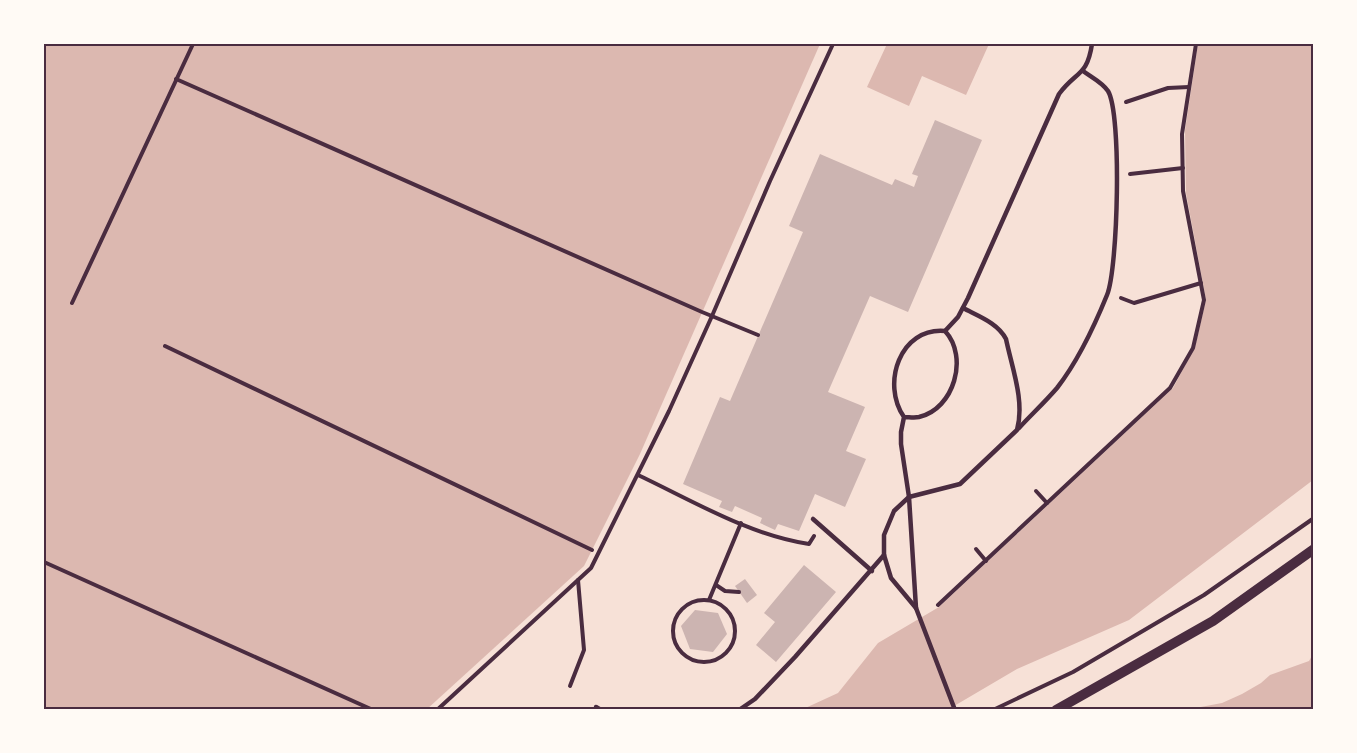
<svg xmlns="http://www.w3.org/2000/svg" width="1357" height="753" font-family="Poppins,sans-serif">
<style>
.water{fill:#dcb8b0}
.building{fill:#ccb4b1}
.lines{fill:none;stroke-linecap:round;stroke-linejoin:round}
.path{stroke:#4a2c40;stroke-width:4}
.service{stroke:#4a2c40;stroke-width:4.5}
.tertiary{stroke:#4a2c40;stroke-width:10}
.neatline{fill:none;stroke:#4a2c40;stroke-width:2}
</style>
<rect width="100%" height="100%" fill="#f7e1d7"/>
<g class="water">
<polygon points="44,44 820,44 640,454 584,566 426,710 44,709"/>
<polygon points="887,44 989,44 966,95 922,76 909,106 867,87"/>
<polygon points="1198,44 1313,44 1313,480 1129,620 1017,669 949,709 801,710 838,693 878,643 939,607 1173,388 1195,347 1206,300 1186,193 1185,130"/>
<polygon points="1313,654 1313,709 1190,709 1222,703 1242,694 1261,683 1270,675 1309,661"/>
</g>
<g class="building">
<polygon points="935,120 982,140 908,312 870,296 828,392 865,407 846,451 866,459 845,507 815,494 799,531 778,524 775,530 760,523 762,518 735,506 732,512 719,507 722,501 683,484 720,397 730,401 803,232 789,226 820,154 892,185 895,179 914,187 918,176 912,174"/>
<polygon points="804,565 836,592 776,662 756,645 775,622 764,613"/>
<polygon points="745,579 757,595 747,603 735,586"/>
<polygon points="695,610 718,613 727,634 713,652 690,649 681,626"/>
</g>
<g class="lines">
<g class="path">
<polyline points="176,79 702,312 758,335"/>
<polyline points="1126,102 1168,88 1189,87"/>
<polyline points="1130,174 1183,168"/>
<polyline points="1121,298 1134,303 1201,283"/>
<polyline points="72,303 193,44"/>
<polyline points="165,346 592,550"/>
<path d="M638,475C693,501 749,535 809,544L814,536"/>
<polyline points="1036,491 1047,503"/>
<polyline points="976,549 986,561"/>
<polyline points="44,562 373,710"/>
<polyline points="716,585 725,591 739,592"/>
<circle cx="704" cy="631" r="31"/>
<polyline points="709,600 741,523"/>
<polyline points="938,605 1170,388 1193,348 1204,300 1183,191 1182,134 1196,44"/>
<polyline points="570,686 584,650 578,580"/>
<polyline points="437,710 591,568 669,411 712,316 770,181 833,44"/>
<polyline points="993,710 1073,672 1204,595 1314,518"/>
</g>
<g class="service">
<path d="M945,331L958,317L968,298L1059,94C1076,71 1087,77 1092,44"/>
<path d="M904,417C909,417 914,418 919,417C954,409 969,357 945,331C900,327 881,384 904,417L901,432V444L909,497L916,608L955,710"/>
<path d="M1019,428C1031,415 1045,402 1057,388C1078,361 1094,327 1107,295C1118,269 1122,114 1108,91C1102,82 1091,77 1083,71"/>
<polyline points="813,519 872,571"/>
<path d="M916,608L891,578L884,555V535L894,511L909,497L960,484L1017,430C1025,401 1012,368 1006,339C998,323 978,316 963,308"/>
<polyline points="596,707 601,710"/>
<polyline points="739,710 755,699 795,657 884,555"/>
</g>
<polyline class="tertiary" points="1056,710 1213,621 1314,549"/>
</g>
<rect width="1357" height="753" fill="none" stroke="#fffaf5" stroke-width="90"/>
<rect x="45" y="45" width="1267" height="663" class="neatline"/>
</svg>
